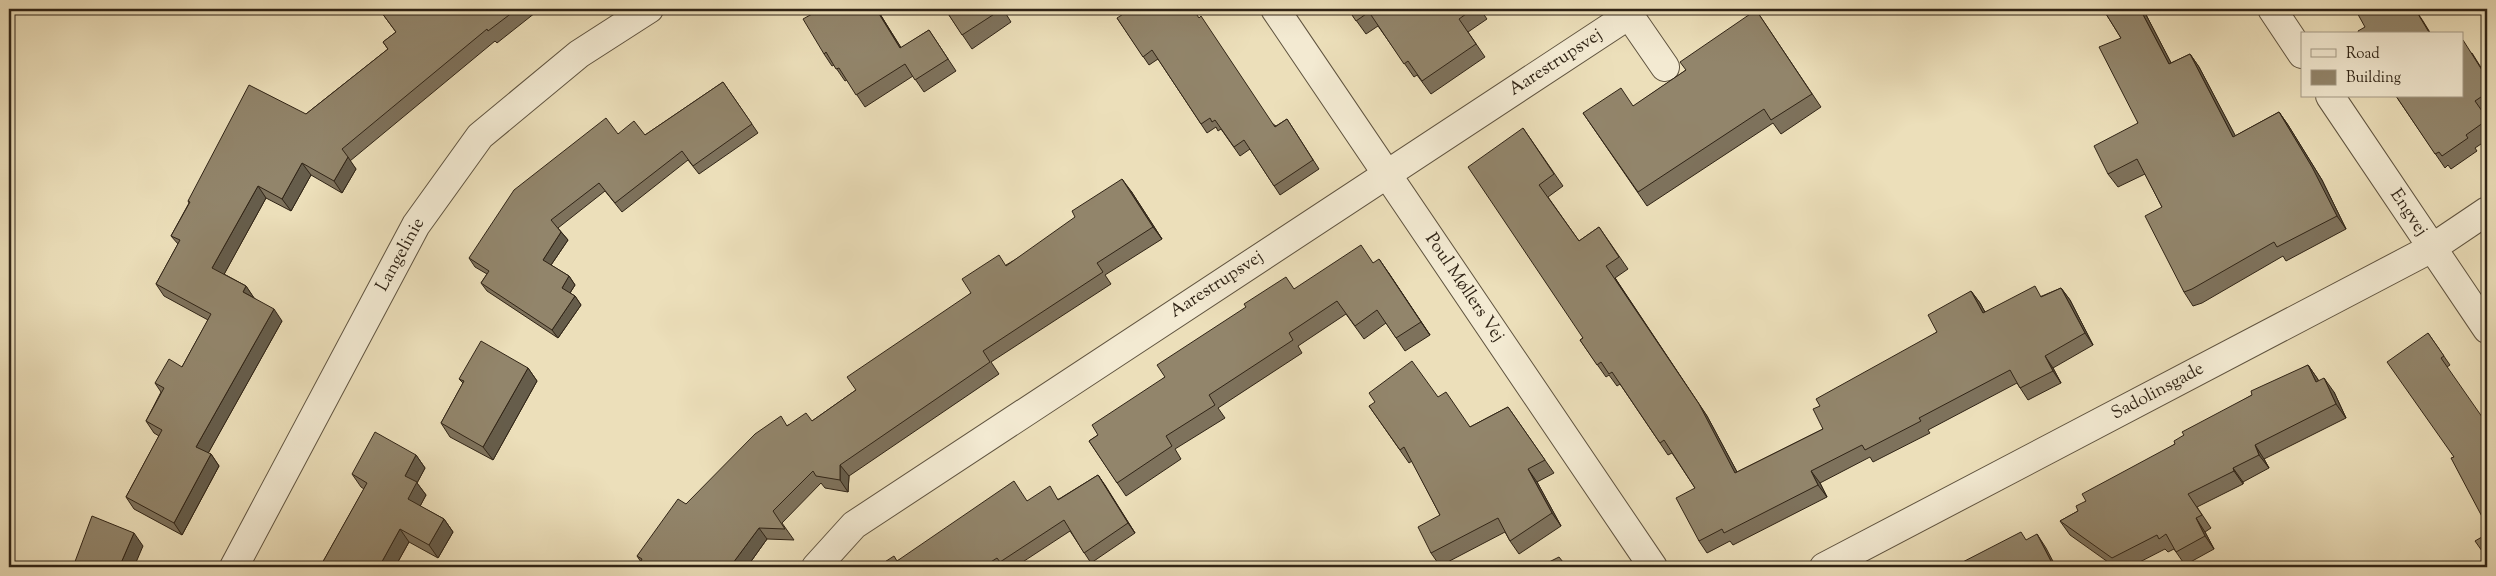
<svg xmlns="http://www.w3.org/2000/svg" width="2496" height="576" font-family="'Sorts Mill Goudy',serif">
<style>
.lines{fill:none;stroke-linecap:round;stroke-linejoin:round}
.minor-casing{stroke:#5f533f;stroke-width:30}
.minor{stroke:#f3ead2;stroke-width:28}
.wall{fill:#7e725c;stroke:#302416}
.shaded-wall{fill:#665d4b;stroke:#302416}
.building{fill:#92856b;stroke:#302416}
.labels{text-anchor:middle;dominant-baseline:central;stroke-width:4.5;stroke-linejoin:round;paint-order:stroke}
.street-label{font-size:18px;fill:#302416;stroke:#f3ead2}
</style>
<rect width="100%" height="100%" fill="#ecdfba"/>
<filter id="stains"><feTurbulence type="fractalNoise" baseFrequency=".004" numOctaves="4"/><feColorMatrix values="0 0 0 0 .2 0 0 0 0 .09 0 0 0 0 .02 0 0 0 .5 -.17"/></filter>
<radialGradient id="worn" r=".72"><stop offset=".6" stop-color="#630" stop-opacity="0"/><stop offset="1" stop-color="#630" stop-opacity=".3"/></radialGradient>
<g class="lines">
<defs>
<g id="minor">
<polyline points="1275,9 1653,567"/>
<polyline points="1625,9 1665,67"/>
<polyline points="2272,9 2302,54"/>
<polyline points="2330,96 2487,329"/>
<polyline points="234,567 416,225 480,136 579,54 649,9"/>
<polyline points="816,567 854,525 1629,15"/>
<polyline points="1824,567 2432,248 2487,211"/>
</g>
</defs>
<use href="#minor" class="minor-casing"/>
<use href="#minor" class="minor"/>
</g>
<g class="wall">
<polygon points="379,9 540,9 497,43 495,41 350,161 356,169 342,193 311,175 291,211 266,198 224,274 246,286 254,298 282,321 208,453 211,454 219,466 182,535 134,509 126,497 159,436 154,433 146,421 161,392 155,383 182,367 208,320 164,296 156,284 178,244 171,236 189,203 188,201 306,114 388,49 383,42 396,32"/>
<polygon points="877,9 901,48 929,30 956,71 924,92 913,76 865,107 847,80 845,81 834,65 832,66 824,54"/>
<polygon points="945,9 1003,9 1011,22 972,49"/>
<polygon points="1348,9 1480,9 1487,19 1468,32 1485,57 1431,94 1417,75 1414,77 1378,26 1366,34"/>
<polygon points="2103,9 2143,9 2171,63 2190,54 2199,67 2235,136 2279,112 2288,125 2322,180 2346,229 2286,261 2283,256 2202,303 2193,306 2184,292 2162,207 2145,174 2118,187 2108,174 2138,123 2121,38"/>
<polygon points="1756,10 1821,107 1781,134 1773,123 1647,206 1583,113 1634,106 1686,70"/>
<polygon points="1117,18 1276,126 1287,119 1319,169 1280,195 1250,149 1240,156 1221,129 1218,131 1216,127 1207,133 1158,59 1149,65"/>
<polygon points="2472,53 2487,77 2487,112 2485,114 2487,118 2487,140 2475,148 2477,151 2451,169 2448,165 2445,168 2396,96"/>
<polygon points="723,82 758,133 699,174 688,160 622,212 605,191 558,228 568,240 551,265 569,276 575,285 570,293 575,296 581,305 558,338 487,291 481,283 487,274 475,267 469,258 618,134 645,135"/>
<polygon points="1523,128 1563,186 1548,197 1579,241 1599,227 1628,269 1615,278 1707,416 1737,472 1823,429 1820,406 1937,332 1971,291 1980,303 1985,312 2042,296 2061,288 2070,300 2093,345 2053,368 2061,383 2028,400 2017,383 1928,430 1930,433 1873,462 1870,457 1820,483 1827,497 1733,545 1730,541 1707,553 1699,541 1695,488 1672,453 1668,455 1620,384 1617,386 1609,375 1606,377 1580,340 1583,338"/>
<polygon points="1131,191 1162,239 1105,275 1111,284 991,362 999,374 849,476 848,492 825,488 821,483 782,523 794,540 767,539 747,567 638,567 641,562 637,556 686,504 788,425 812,421 856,390 971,293 1006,265"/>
<polygon points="1373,263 1388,272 1430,335 1405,351 1386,323 1364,339 1346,314 1298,346 1302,353 1218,408 1225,418 1175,449 1181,459 1126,496 1089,441 1098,435 1165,377 1294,289"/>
<polygon points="2428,333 2450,365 2447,367 2454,457"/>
<polygon points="2308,365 2319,381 2334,392 2346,418 2264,459 2269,468 2243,482 2243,484 2197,507 2211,528 2205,532 2214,549 2185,565 2174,549 2168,552 2165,549 2130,567 2115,567 2070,535 2060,521 2078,511 2086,501 2175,444 2184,435 2252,395"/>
<polygon points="528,368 537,381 493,460 450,437 441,423 463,383 459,379"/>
<polygon points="1438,397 1470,427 1508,407 1554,473 1537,482 1561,526 1519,554 1510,541 1505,532 1440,566 1431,553 1440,515 1412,461 1409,463 1369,406"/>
<polygon points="416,455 425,468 417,483 426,495 420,506 444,519 453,532 438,558 409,542 395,567 320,567 364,489 361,487 352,474"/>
<polygon points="1098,475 1135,533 1091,563 1070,531 1015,567 877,567 897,561 1027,501 1059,499"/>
</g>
<g class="shaded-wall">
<polygon points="877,9 881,16 909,60 900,48"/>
<polygon points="2140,9 2143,9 2179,78 2169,64"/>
<polygon points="2415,9 2423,21 2431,34 2430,34"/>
<polygon points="2190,54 2199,67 2243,150 2233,137"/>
<polygon points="2279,112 2288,125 2322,180 2346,229 2337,216"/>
<polygon points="348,157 356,169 342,193 334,181"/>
<polygon points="302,163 311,175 291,211 282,199"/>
<polygon points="1122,179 1131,191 1162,239 1153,227"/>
<polygon points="258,186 266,198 221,280 212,268"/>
<polygon points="561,232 568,240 549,268 543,260"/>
<polygon points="1379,259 1388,272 1430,335 1421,322"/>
<polygon points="569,276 575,285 568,296 562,288"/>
<polygon points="1615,278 1707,416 1744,485 1735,473"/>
<polygon points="246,286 254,298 243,292"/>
<polygon points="2061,288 2070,300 2093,345 2085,333"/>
<polygon points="1971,291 1980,303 1992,325 1983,313"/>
<polygon points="575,296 581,305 558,338 552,330"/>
<polygon points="274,309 282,321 205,459 196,447"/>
<polygon points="2045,356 2053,368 2061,383 2053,371"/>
<polygon points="2308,365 2317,378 2326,396 2316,382"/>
<polygon points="528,368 537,381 493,460 483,447"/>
<polygon points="2324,378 2334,392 2346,418 2336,404"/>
<polygon points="2255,445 2264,459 2269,468 2259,455"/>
<polygon points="211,454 219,466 182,535 174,523"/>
<polygon points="416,455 425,468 417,483 426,495 417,512 408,499 405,476"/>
<polygon points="840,465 849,476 848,492 840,480"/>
<polygon points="2233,468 2243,482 2243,484 2234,471"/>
<polygon points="1528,469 1537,482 1561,526 1552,513"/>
<polygon points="1811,471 1820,483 1827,497 1818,485"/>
<polygon points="1098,475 1105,485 1135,533 1128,523"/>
<polygon points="2196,518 2205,532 2214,549 2205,536"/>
<polygon points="444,519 453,532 438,558 429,545"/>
<polygon points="759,528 767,539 747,567 730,567"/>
<polygon points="400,529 409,542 395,567 379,567"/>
<polygon points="134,533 143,546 134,567 124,567 121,563"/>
<polygon points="2037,534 2046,548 2056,567 2054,567"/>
</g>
<g class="building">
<polygon points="379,9 517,9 488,31 487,29 342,149 348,157 334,181 302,163 282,199 258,186 212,268 246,286 243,292 274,309 196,447 211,454 174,523 126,497 162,430 146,421 164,388 155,383 169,359 182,367 211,314 156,284 180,240 171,236 190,202 188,201 249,85 306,114 388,49 383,42 396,32"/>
<polygon points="821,9 876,9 900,48 929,30 948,59 915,80 905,64 856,95 839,68 836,69 826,52 824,54 803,19"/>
<polygon points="945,9 1002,9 962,35"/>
<polygon points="1131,9 1193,9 1199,18 1201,16 1275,127 1287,119 1313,160 1274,186 1244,140 1234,147 1215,120 1212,122 1210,118 1201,124 1152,50 1143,57 1117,18"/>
<polygon points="1348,9 1473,9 1459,19 1476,44 1422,81 1408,61 1404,64 1369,12 1356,21"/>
<polygon points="2103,9 2140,9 2169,64 2190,54 2233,137 2279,112 2312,167 2337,216 2277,247 2274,242 2192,289 2184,292 2145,216 2162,207 2137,159 2108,174 2094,146 2138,123 2099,47 2121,38"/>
<polygon points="2355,9 2410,9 2410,10 2415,9 2430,34 2359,34 2358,31 2365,27"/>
<polygon points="1756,10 1812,94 1771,120 1764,109 1638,192 1583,113 1621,88 1633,106 1686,70 1680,62"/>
<polygon points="2463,40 2487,78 2487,93 2475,101 2487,118 2487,120 2466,135 2468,138 2442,156 2439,152 2435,154 2396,96 2462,96 2462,41"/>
<polygon points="723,82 752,124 693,166 682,151 615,203 599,183 551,220 561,232 543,260 569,276 562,288 575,296 552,330 481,283 489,271 469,258 514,190 606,118 618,134 634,121 645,135"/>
<polygon points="1523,128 1554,174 1539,185 1579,241 1599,227 1619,257 1606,266 1699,404 1735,473 1823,429 1813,409 1820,406 1816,399 1937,332 1928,315 1971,291 1983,313 2035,286 2041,297 2061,288 2085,333 2045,356 2053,371 2020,388 2010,370 1919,418 1921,421 1865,450 1862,445 1811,471 1818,485 1724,533 1722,529 1699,541 1676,498 1695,488 1664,440 1660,443 1612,372 1609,374 1601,362 1597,365 1580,340 1583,338 1468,167"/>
<polygon points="1122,179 1153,227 1097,263 1103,272 983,351 990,362 840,465 840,480 816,476 813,471 773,511 785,529 759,528 730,567 638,567 642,559 637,556 678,499 686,504 755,434 781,416 787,426 806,413 812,421 856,390 847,377 971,293 962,279 999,255 1006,266 1075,217 1072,211"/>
<polygon points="1361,245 1373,263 1379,259 1421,322 1396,338 1377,310 1355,326 1337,301 1289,333 1293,340 1209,395 1215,405 1166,436 1172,446 1117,483 1089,441 1098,435 1092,425 1165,377 1157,365 1246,307 1244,304 1286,277 1294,289"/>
<polygon points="2428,333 2444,356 2441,358 2487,424 2487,526 2451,458 2454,457 2387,362"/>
<polygon points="481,341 528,368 483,447 441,423 464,381 459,379"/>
<polygon points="1412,361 1438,397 1446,392 1470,427 1508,407 1545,460 1528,469 1552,513 1510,541 1498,518 1431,553 1418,527 1440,515 1404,447 1400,450 1369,406 1375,402 1369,393"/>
<polygon points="2308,365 2316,382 2324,378 2336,404 2255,445 2259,455 2233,468 2234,471 2188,494 2202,515 2196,518 2205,536 2176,552 2166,534 2159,539 2157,535 2112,558 2060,521 2078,511 2076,506 2086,501 2082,494 2175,444 2174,441 2184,435 2182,432 2252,395 2251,391"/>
<polygon points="375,432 416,455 405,476 417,482 408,499 444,519 429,545 400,529 379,567 320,567 367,483 352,474"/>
<polygon points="1098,475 1128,523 1084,553 1064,520 1000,562 997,558 983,567 877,567 894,556 897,561 1014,481 1027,501 1050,486 1058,500"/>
<polygon points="92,516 134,533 121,563 130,567 73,567"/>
<polygon points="2021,532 2026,540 2037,534 2054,567 1953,567"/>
<polygon points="2487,534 2487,558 2475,541"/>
<polygon points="1559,557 1567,567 1539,567"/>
<polygon points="313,564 319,567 311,567"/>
</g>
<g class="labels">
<g class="street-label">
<text transform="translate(1556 63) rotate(-33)">Aarestrupsvej</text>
<text transform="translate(2408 213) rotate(56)">Engvej</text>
<text transform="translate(401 255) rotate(-61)">Langelinie</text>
<text transform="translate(1217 285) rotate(-33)">Aarestrupsvej</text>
<text transform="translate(1464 288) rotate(56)">Poul Møllers Vej</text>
<text transform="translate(2158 392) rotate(-28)">Sadolinsgade</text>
</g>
</g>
<rect width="2496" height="576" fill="none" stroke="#ecdfba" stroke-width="30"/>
<rect x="10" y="10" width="2476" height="556" fill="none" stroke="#302416" stroke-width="2.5"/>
<rect x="15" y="15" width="2466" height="546" fill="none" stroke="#302416"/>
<rect x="2301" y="32" width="162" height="65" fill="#f3ead2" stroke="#a59b87"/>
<rect x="2311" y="49" width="25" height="8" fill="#f3ead2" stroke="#a59b87"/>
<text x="2346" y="58" font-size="15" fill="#302416">Road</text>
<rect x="2311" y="70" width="25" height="15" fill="#92856b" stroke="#a59b87"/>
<text x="2346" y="82" font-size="15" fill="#302416">Building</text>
<rect width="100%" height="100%" filter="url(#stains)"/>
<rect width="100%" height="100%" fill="url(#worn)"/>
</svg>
